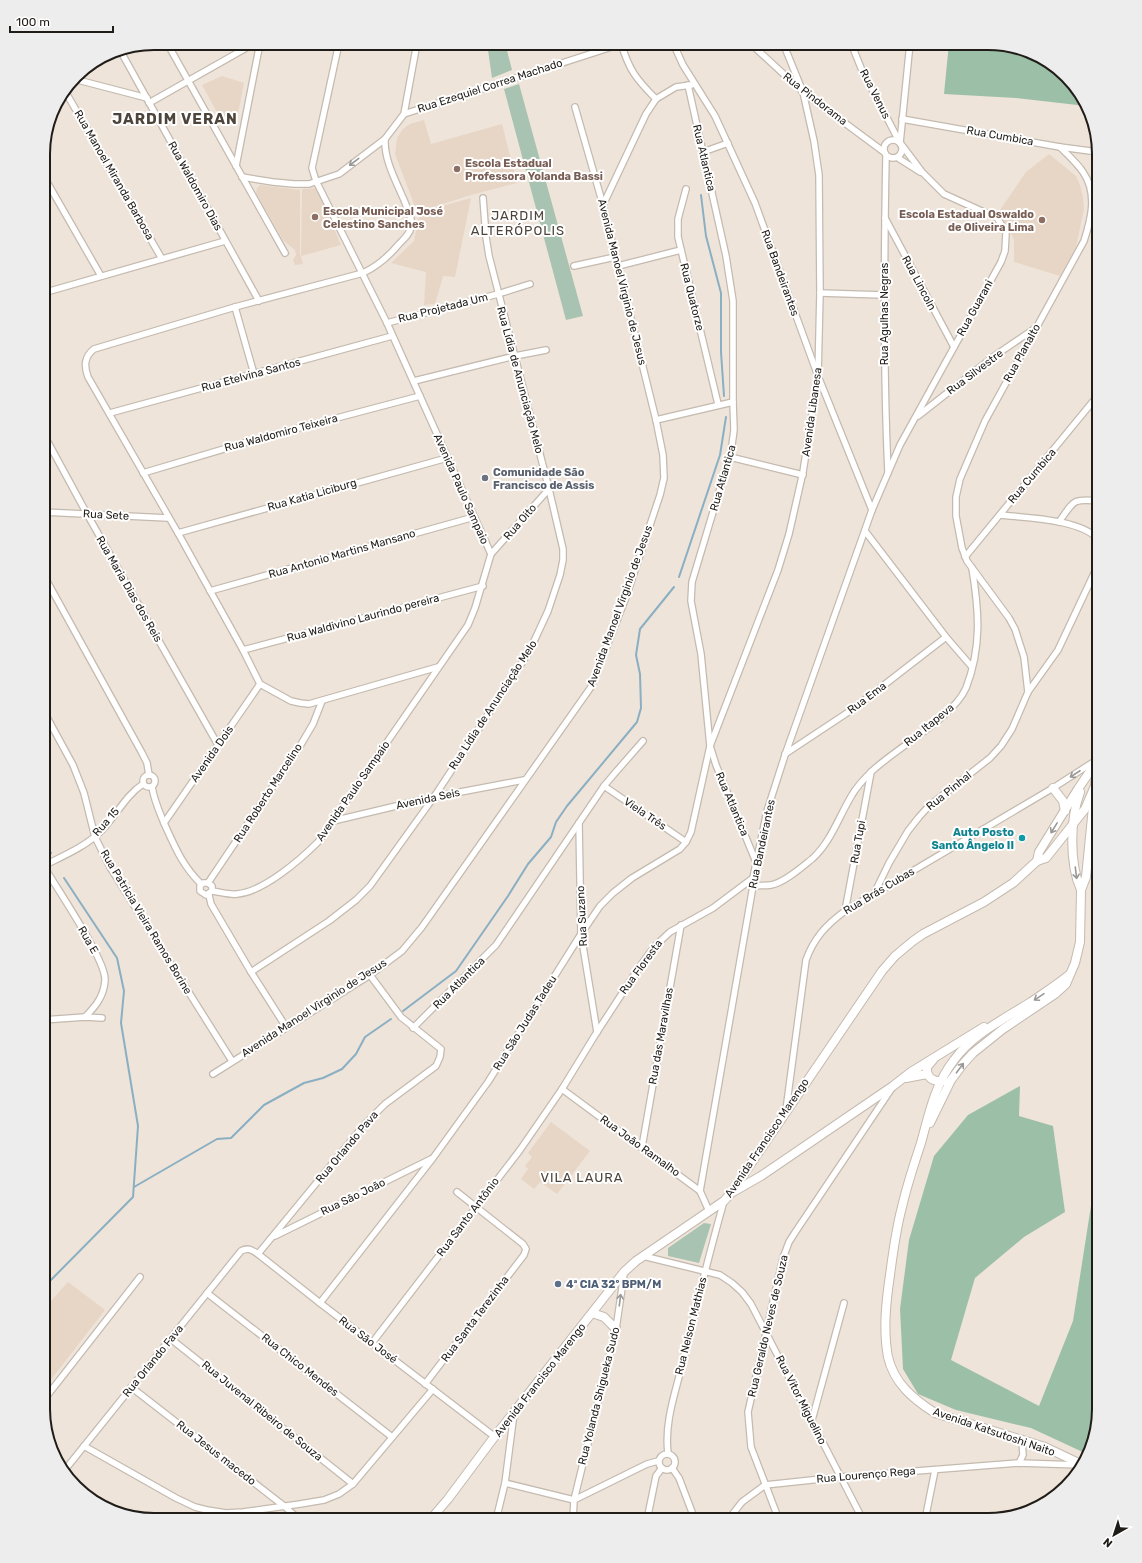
<svg xmlns="http://www.w3.org/2000/svg" width="1142" height="1563" font-family="Rubik,sans-serif">
<style>
.built{fill:#e7d6c6}
.green{fill:#a8c3b1}
.forest{fill:#9cbfa8}
.lines{fill:none;stroke-linecap:round;stroke-linejoin:round}
.stream{stroke:#8aafc3;stroke-width:2}
.street-casing{stroke:#c4baaf;stroke-width:8}
.secondary-casing{stroke:#c4baaf;stroke-width:10}
.street{stroke:#fff;stroke-width:5.5}
.secondary{stroke:#fff;stroke-width:8}
.oneway{stroke:#9b9997}
.education-dot{fill:#8d6e63;stroke:#fff;stroke-width:1.5}
.worship-dot{fill:#6b7280;stroke:#fff;stroke-width:1.5}
.culture-dot{fill:#0f9aa8;stroke:#fff;stroke-width:1.5}
.service-dot{fill:#5c6f8a;stroke:#fff;stroke-width:1.5}
.labels{text-anchor:middle;dominant-baseline:central;stroke-width:4;stroke-linejoin:round;paint-order:stroke}
.street-label{font-size:11px;fill:#201c18;stroke:#fff}
.education-label{font-size:11px;font-weight:bold;fill:#785e54;stroke:#fff;text-anchor:start}
.worship-label{font-size:11px;font-weight:bold;fill:#5b616d;stroke:#fff;text-anchor:start}
.culture-label{font-size:11px;font-weight:bold;fill:#0d838f;stroke:#fff;text-anchor:end}
.service-label{font-size:11px;font-weight:bold;fill:#4e5e75;stroke:#fff;text-anchor:start}
.quarter-label{font-size:13px;letter-spacing:1px;fill:#4d443b;stroke:#fff}
.district-label{font-size:15px;font-weight:bold;letter-spacing:1px;fill:#4d443b;stroke:#fff}
.rim{fill:none;stroke:#201c18;stroke-width:2}
</style>
<rect width="100%" height="100%" fill="#efe4d9"/>
<g class="built">
<polygon points="222,76 244,83 236,124 224,125 202,85"/>
<polygon points="424,120 431,144 502,124 517,183 471,195 417,212 395,154 397,138 403,129 410,124"/>
<polygon points="1049,154 1076,176 1080,185 1083,197 1084,209 1076,247 1060,276 1014,262 1014,240 1008,227 998,213 1026,172"/>
<polygon points="260,185 300,190 300,254 303,264 295,265 293,260 296,255 295,250 283,240 256,193 257,188"/>
<polygon points="317,188 341,245 301,256 302,189"/>
<polygon points="471,198 455,277 443,276 435,304 424,305 426,272 391,263 414,241 420,212"/>
<polygon points="551,1122 590,1151 557,1194 540,1182 534,1189 521,1179 528,1169 525,1166 532,1157 528,1153"/>
<polygon points="68,1282 105,1310 43,1390 43,1310"/>
</g>
<g class="green">
<polygon points="487,43 505,43 512,70 492,78"/>
<polygon points="519,84 583,316 566,320 504,89"/>
<polygon points="704,1223 711,1224 699,1263 668,1256 668,1248"/>
</g>
<g class="forest">
<polygon points="949,43 995,43 1044,58 1084,98 1086,106 1016,98 944,94"/>
<polygon points="1096,802 1099,803 1099,893 1091,876 1091,848"/>
<polygon points="1020,1086 1019,1116 1053,1126 1065,1212 1024,1237 975,1278 951,1360 1039,1406 1073,1321 1093,1193 1099,1178 1099,1409 1087,1454 1031,1428 956,1410 918,1394 903,1369 900,1309 909,1240 934,1156 968,1115"/>
</g>
<g class="lines">
<g class="stream">
<polyline points="701,195 706,236 721,293 721,352 724,396"/>
<polyline points="679,577 720,455 726,417"/>
<polyline points="43,839 45,847 51,853"/>
<polyline points="403,1011 456,971 508,896 528,864 551,837 556,822 567,806 637,722 641,708 640,674 636,655 640,629 674,587"/>
<polyline points="134,1187 217,1139 231,1138 264,1105 304,1083 323,1078 342,1069 356,1054 365,1037 391,1019"/>
<polyline points="43,1288 133,1197 138,1126 121,1023 124,991 117,958 64,878"/>
</g>
<defs>
<g id="street">
<polyline points="167,43 285,253"/>
<path d="M621,43C629,70 636,79 656,99"/>
<polyline points="673,43 683,65 715,116 755,203 818,376 872,510"/>
<polyline points="750,43 803,92 884,152"/>
<polyline points="851,43 861,68 900,143"/>
<polyline points="120,50 259,301"/>
<polyline points="74,79 147,98"/>
<polyline points="688,85 726,256 733,301 733,402 734,430 731,452 692,582 691,601 701,654 710,746 716,765 756,862"/>
<polyline points="65,91 162,259"/>
<polyline points="149,103 255,43"/>
<polyline points="404,114 621,44"/>
<polyline points="902,119 1060,147 1098,152"/>
<path d="M385,139C384,160 396,181 404,200C407,208 413,218 411,227C410,234 404,239 399,244C389,256 378,266 363,273L235,307L94,349C84,357 84,366 88,377L178,533L243,650L260,684L291,701L300,703L309,704L438,667"/>
<circle cx="893" cy="149" r="9"/>
<polyline points="900,143 910,43"/>
<polyline points="703,152 728,143"/>
<path d="M886,156C884,261 883,366 888,472"/>
<polyline points="898,158 920,172"/>
<polyline points="236,166 260,43"/>
<polyline points="43,175 101,276"/>
<polyline points="242,177 273,182 294,184 309,184 339,174 385,139 404,114 417,43"/>
<polyline points="686,189 678,219 678,237 718,404"/>
<polyline points="603,205 646,114 656,99 676,87 691,85"/>
<polyline points="885,218 954,347"/>
<polyline points="574,266 615,257"/>
<polyline points="618,266 681,250"/>
<polyline points="43,293 225,241"/>
<polyline points="820,293 883,295"/>
<polyline points="235,307 254,374"/>
<polyline points="387,323 498,294 530,284"/>
<polyline points="414,381 515,356 546,350"/>
<polyline points="110,413 392,336"/>
<polyline points="918,416 993,357 1034,329"/>
<polyline points="656,420 733,402"/>
<polyline points="43,433 87,514 218,745"/>
<polyline points="730,457 803,475"/>
<polyline points="143,473 261,438 420,396"/>
<polyline points="43,512 168,518"/>
<path d="M1000,515C1027,518 1081,519 1099,540"/>
<path d="M1059,522C1074,501 1072,498 1099,501"/>
<polyline points="865,531 946,637 972,667"/>
<polyline points="178,533 447,458"/>
<polyline points="491,554 549,489"/>
<polyline points="965,557 1099,394"/>
<polyline points="43,574 142,753 147,763 149,775"/>
<polyline points="210,591 474,517"/>
<polyline points="243,650 483,586"/>
<path d="M1028,692L1024,657L1015,629L1009,618L967,561L962,548L956,516V497L960,479L985,421L1084,241C1091,219 1098,194 1083,172C1077,163 1068,155 1060,147"/>
<polyline points="43,710 73,765 84,793 95,837 110,867 232,1061"/>
<polyline points="785,754 853,709 946,637"/>
<circle cx="149" cy="781" r="6"/>
<polyline points="604,786 686,842"/>
<path d="M152,787C154,800 159,811 164,823C175,847 182,865 201,884"/>
<polyline points="333,821 434,797 524,780"/>
<polyline points="164,823 260,684"/>
<polyline points="579,823 581,934 597,1032"/>
<path d="M43,865C56,887 106,960 105,980C104,996 96,1006 85,1017"/>
<path d="M43,866C63,856 87,846 102,830C117,815 125,796 143,784"/>
<polyline points="208,883 300,746 313,724 322,701"/>
<path d="M753,886C759,885 765,886 771,885C784,883 802,867 812,859C831,842 839,816 852,795C857,786 864,779 871,772C896,748 953,718 966,688C982,647 979,610 972,568"/>
<path d="M212,891V886L208,883H203L200,886V891L206,895L212,891C220,892 229,895 237,894C263,892 300,860 318,842L468,625L475,608L491,554L387,323L316,181L312,168L339,43"/>
<polyline points="874,894 889,863 908,831 919,817 929,806 990,758 1001,746 1012,729 1028,692 1058,650 1099,563"/>
<polyline points="209,895 211,904 251,972 286,1027"/>
<polyline points="845,911 871,772"/>
<polyline points="251,972 329,921 356,900 370,886 434,797 529,652 548,611 560,575 563,560 563,549 549,489 489,256 486,237 483,198"/>
<polyline points="43,1020 85,1017 102,1018"/>
<polyline points="413,1028 496,945 604,786 615,773 643,741"/>
<polyline points="213,1074 370,975 402,951 422,927 591,687 626,597 660,495 664,478 663,455 656,420 603,205 575,107"/>
<polyline points="562,1089 700,1191 709,1211"/>
<path d="M786,1110L806,960C814,938 826,925 845,911L1053,788L1095,761"/>
<polyline points="642,1147 681,925"/>
<polyline points="700,1191 753,886 753,878 767,811 785,755 872,510 900,445 1001,262 1005,251 1006,233 1001,224 997,218 944,194 922,172 901,144"/>
<polyline points="43,1202 46,1198"/>
<polyline points="275,1236 431,1159"/>
<polyline points="258,1254 364,1125 385,1104 436,1066 440,1057 441,1049 401,1017 370,975"/>
<polyline points="643,1256 720,1275 732,1283 742,1292 751,1304 863,1520"/>
<polyline points="207,1293 392,1437"/>
<polyline points="320,1303 433,1158 488,1082 581,934 600,906 613,893 632,878 680,849 686,842 691,832 710,746 778,570 789,534 803,472 818,376 820,293 819,175 814,141 803,92 783,43"/>
<polyline points="171,1339 353,1484"/>
<polyline points="372,1343 520,1150 562,1089 597,1032 640,966 654,947 670,932 713,908 753,878"/>
<polyline points="425,1384 524,1255 526,1249 523,1244 457,1192"/>
<polyline points="131,1387 284,1506 300,1520"/>
<polyline points="43,1401 140,1277"/>
<polyline points="812,1420 844,1303"/>
<polyline points="84,1446 176,1498 195,1507 207,1510 226,1513 243,1512 300,1504 324,1500 339,1494 353,1484 433,1389"/>
<path d="M668,1453C664,1422 676,1391 683,1361C696,1307 709,1254 724,1201"/>
<circle cx="667" cy="1462" r="8"/>
<polyline points="1019,1463 1023,1455 1022,1441"/>
<polyline points="672,1468 679,1478 695,1520"/>
<path d="M64,1471L241,1251C248,1247 252,1250 258,1254L320,1303L495,1437"/>
<polyline points="505,1483 574,1500 647,1464 658,1461"/>
<polyline points="496,1520 505,1483 514,1413"/>
<polyline points="573,1520 574,1500 616,1329 624,1274"/>
<polyline points="647,1520 656,1476 662,1468"/>
<polyline points="728,1520 742,1502 765,1485 840,1477 1019,1463 1080,1465"/>
<polyline points="779,1520 751,1447 748,1412 783,1258 789,1242 796,1231 892,1088"/>
<polyline points="925,1520 935,1470"/>
</g>
<g id="secondary">
<polyline points="1053,788 1063,801 1065,811"/>
<path d="M1080,792C1070,819 1069,863 1081,890"/>
<polyline points="1037,861 1039,852 1078,789 1097,761"/>
<path d="M1070,974C1058,984 1044,993 1031,1002C1004,1019 973,1034 954,1060C935,1084 929,1114 921,1143C914,1164 907,1185 902,1207C896,1229 893,1252 890,1275C886,1302 883,1330 888,1357C894,1383 913,1399 935,1413L1045,1447L1083,1465"/>
<path d="M933,1060L927,1067C926,1078 933,1082 944,1081"/>
<polyline points="906,1078 927,1074"/>
<polyline points="930,1123 951,1080 963,1064 973,1053 1003,1029 1055,994 1066,984 1075,963 1080,942 1081,890 1086,877 1094,797"/>
<polyline points="733,1192 761,1176 893,1086 911,1072 984,1027"/>
<polyline points="592,1313 604,1317 616,1329"/>
<polyline points="430,1520 448,1499 492,1440 624,1272 636,1261 724,1201 731,1193 882,971 895,956 913,941 923,934 984,902 1013,883 1037,861 1046,858 1085,809 1095,786 1098,760"/>
</g>
</defs>
<use href="#street" class="street-casing"/>
<use href="#secondary" class="secondary-casing"/>
<use href="#street" class="street"/>
<use href="#secondary" class="secondary"/>
</g>
<defs><path id="oneway-shaft" d="M-6 0H5M1.5-3L5.5 0L1.5 3" fill="none" stroke-width="1.6" stroke-linecap="round" stroke-linejoin="round"/></defs>
<g class="oneway">
<use href="#oneway-shaft" transform="translate(354 162) rotate(143)"/>
<use href="#oneway-shaft" transform="translate(1075 774) rotate(147)"/>
<use href="#oneway-shaft" transform="translate(1054 828) rotate(122)"/>
<use href="#oneway-shaft" transform="translate(1076 873) rotate(83)"/>
<use href="#oneway-shaft" transform="translate(1039 997) rotate(146)"/>
<use href="#oneway-shaft" transform="translate(960 1068) rotate(-53)"/>
<use href="#oneway-shaft" transform="translate(620 1300) rotate(-83)"/>
</g>
<g class="education-dot">
<circle cx="457" cy="169" r="4"/>
<circle cx="315" cy="217" r="4"/>
<circle cx="1042" cy="220" r="4"/>
</g>
<circle class="worship-dot" cx="485" cy="478" r="4"/>
<circle class="culture-dot" cx="1022" cy="838" r="4"/>
<circle class="service-dot" cx="558" cy="1284" r="4"/>
<g class="labels">
<g class="street-label">
<text transform="translate(490 86) rotate(-18)">Rua Ezequiel Correa Machado</text>
<text transform="translate(875 94) rotate(63)">Rua Venus</text>
<text transform="translate(815 99) rotate(38)">Rua Pindorama</text>
<text transform="translate(1000 136) rotate(10)">Rua Cumbica</text>
<text transform="translate(704 158) rotate(77)">Rua Atlantica</text>
<text transform="translate(114 175) rotate(60)">Rua Manoel Miranda Barbosa</text>
<text transform="translate(195 186) rotate(61)">Rua Waldomiro Dias</text>
<text transform="translate(780 273) rotate(70)">Rua Bandeirantes</text>
<text transform="translate(622 282) rotate(76)">Avenida Manoel Virginio de Jesus</text>
<text transform="translate(919 283) rotate(62)">Rua Lincoln</text>
<text transform="translate(692 297) rotate(76)">Rua Quatorze</text>
<text transform="translate(443 308) rotate(-14)">Rua Projetada Um</text>
<text transform="translate(975 308) rotate(-61)">Rua Guarani</text>
<text transform="translate(884 314) rotate(-90)">Rua Agulhas Negras</text>
<text transform="translate(1022 353) rotate(-61)">Rua Planalto</text>
<text transform="translate(975 372) rotate(-37)">Rua Silvestre</text>
<text transform="translate(251 375) rotate(-15)">Rua Etelvina Santos</text>
<text transform="translate(520 380) rotate(75)">Rua Lídia de Anunciação Melo</text>
<text transform="translate(812 412) rotate(-82)">Avenida Libanesa</text>
<text transform="translate(281 433) rotate(-15)">Rua Waldomiro Teixeira</text>
<text transform="translate(1032 476) rotate(-50)">Rua Cumbica</text>
<text transform="translate(723 478) rotate(-74)">Rua Atlantica</text>
<text transform="translate(461 489) rotate(66)">Avenida Paulo Sampaio</text>
<text transform="translate(312 495) rotate(-16)">Rua Katia Liciburg</text>
<text transform="translate(106 515) rotate(3)">Rua Sete</text>
<text transform="translate(520 522) rotate(-49)">Rua Oito</text>
<text transform="translate(342 554) rotate(-16)">Rua Antonio Martins Mansano</text>
<text transform="translate(129 589) rotate(60)">Rua Maria Dias dos Reis</text>
<text transform="translate(620 606) rotate(-70)">Avenida Manoel Virginio de Jesus</text>
<text transform="translate(363 618) rotate(-15)">Rua Waldivino Laurindo pereira</text>
<text transform="translate(867 698) rotate(-37)">Rua Ema</text>
<text transform="translate(493 705) rotate(-57)">Rua Lídia de Anunciação Melo</text>
<text transform="translate(929 725) rotate(-39)">Rua Itapeva</text>
<text transform="translate(212 754) rotate(-55)">Avenida Dois</text>
<text transform="translate(353 791) rotate(-55)">Avenida Paulo Sampaio</text>
<text transform="translate(949 791) rotate(-39)">Rua Pinhal</text>
<text transform="translate(268 793) rotate(-57)">Rua Roberto Marcelino</text>
<text transform="translate(428 799) rotate(-12)">Avenida Seis</text>
<text transform="translate(732 804) rotate(67)">Rua Atlantica</text>
<text transform="translate(645 814) rotate(34)">Viela Três</text>
<text transform="translate(106 822) rotate(-49)">Rua 15</text>
<text transform="translate(858 842) rotate(-80)">Rua Tupi</text>
<text transform="translate(762 844) rotate(-78)">Rua Bandeirantes</text>
<text transform="translate(879 891) rotate(-31)">Rua Brás Cubas</text>
<text transform="translate(582 916) rotate(-93)">Rua Suzano</text>
<text transform="translate(146 922) rotate(59)">Rua Patricia Vieira Ramos Borine</text>
<text transform="translate(88 940) rotate(60)">Rua E</text>
<text transform="translate(641 967) rotate(-54)">Rua Floresta</text>
<text transform="translate(459 983) rotate(-45)">Rua Atlantica</text>
<text transform="translate(314 1008) rotate(-33)">Avenida Manoel Virginio de Jesus</text>
<text transform="translate(525 1023) rotate(-58)">Rua São Judas Tadeu</text>
<text transform="translate(661 1036) rotate(-80)">Rua das Maravilhas</text>
<text transform="translate(767 1138) rotate(-56)">Avenida Francisco Marengo</text>
<text transform="translate(640 1146) rotate(36)">Rua João Ramalho</text>
<text transform="translate(347 1147) rotate(-50)">Rua Orlando Pava</text>
<text transform="translate(353 1197) rotate(-26)">Rua São João</text>
<text transform="translate(468 1217) rotate(-53)">Rua Santo Antônio</text>
<text transform="translate(475 1319) rotate(-53)">Rua Santa Terezinha</text>
<text transform="translate(691 1326) rotate(-76)">Rua Nelson Mathias</text>
<text transform="translate(768 1326) rotate(-77)">Rua Geraldo Neves de Souza</text>
<text transform="translate(368 1340) rotate(37)">Rua São José</text>
<text transform="translate(153 1361) rotate(-51)">Rua Orlando Fava</text>
<text transform="translate(300 1365) rotate(38)">Rua Chico Mendes</text>
<text transform="translate(540 1380) rotate(-52)">Avenida Francisco Marengo</text>
<text transform="translate(599 1396) rotate(-76)">Rua Yolanda Shigueka Sudo</text>
<text transform="translate(801 1400) rotate(63)">Rua Vitor Miguelino</text>
<text transform="translate(262 1411) rotate(39)">Rua Juvenal Ribeiro de Souza</text>
<text transform="translate(994 1432) rotate(19)">Avenida Katsutoshi Naito</text>
<text transform="translate(216 1453) rotate(38)">Rua Jesus macedo</text>
<text transform="translate(866 1475) rotate(-5)">Rua Lourenço Rega</text>
</g>
<g class="education-label">
<text x="465" y="163">Escola Estadual<tspan x="465" dy="13">Professora Yolanda Bassi</tspan></text>
<text x="323" y="211">Escola Municipal José<tspan x="323" dy="13">Celestino Sanches</tspan></text>
<text x="1034" y="214" text-anchor="end">Escola Estadual Oswaldo<tspan x="1034" dy="13">de Oliveira Lima</tspan></text>
</g>
<g class="worship-label">
<text x="493" y="472">Comunidade São<tspan x="493" dy="13">Francisco de Assis</tspan></text>
</g>
<g class="culture-label">
<text x="1014" y="832">Auto Posto<tspan x="1014" dy="13">Santo Ângelo II</tspan></text>
</g>
<g class="service-label">
<text x="566" y="1284">4ª CIA 32º BPM/M</text>
</g>
<g class="quarter-label">
<text x="518" y="215">JARDIM<tspan x="518" dy="15">ALTERÓPOLIS</tspan></text>
<text x="582" y="1177">VILA LAURA</text>
</g>
<g class="district-label">
<text x="175" y="119">JARDIM VERAN</text>
</g>
</g>
<path d="M0 0H1142V1563H0ZM154 50H988A104 104 0 0 1 1092 154V1409A104 104 0 0 1 988 1513H154A104 104 0 0 1 50 1409V154A104 104 0 0 1 154 50Z" fill="#ededed" fill-rule="evenodd"/>
<path class="rim" d="M154 50H988A104 104 0 0 1 1092 154V1409A104 104 0 0 1 988 1513H154A104 104 0 0 1 50 1409V154A104 104 0 0 1 154 50Z"/>
<g transform="translate(1114 1535) rotate(219)" stroke="#ffffff" stroke-width="3" paint-order="stroke">
<path d="M0-3L7 15L0 10L-7 15Z" fill="#201c18"/>
<text y="-6" font-size="11" font-weight="bold" text-anchor="middle" fill="#201c18">N</text>
</g>
<path d="M10 26v6h103v-6" fill="none" stroke="#201c18" stroke-width="2"/>
<text x="16" y="26" font-size="12" fill="#201c18" stroke="#ffffff" stroke-width="3" paint-order="stroke">100 m</text>
</svg>
